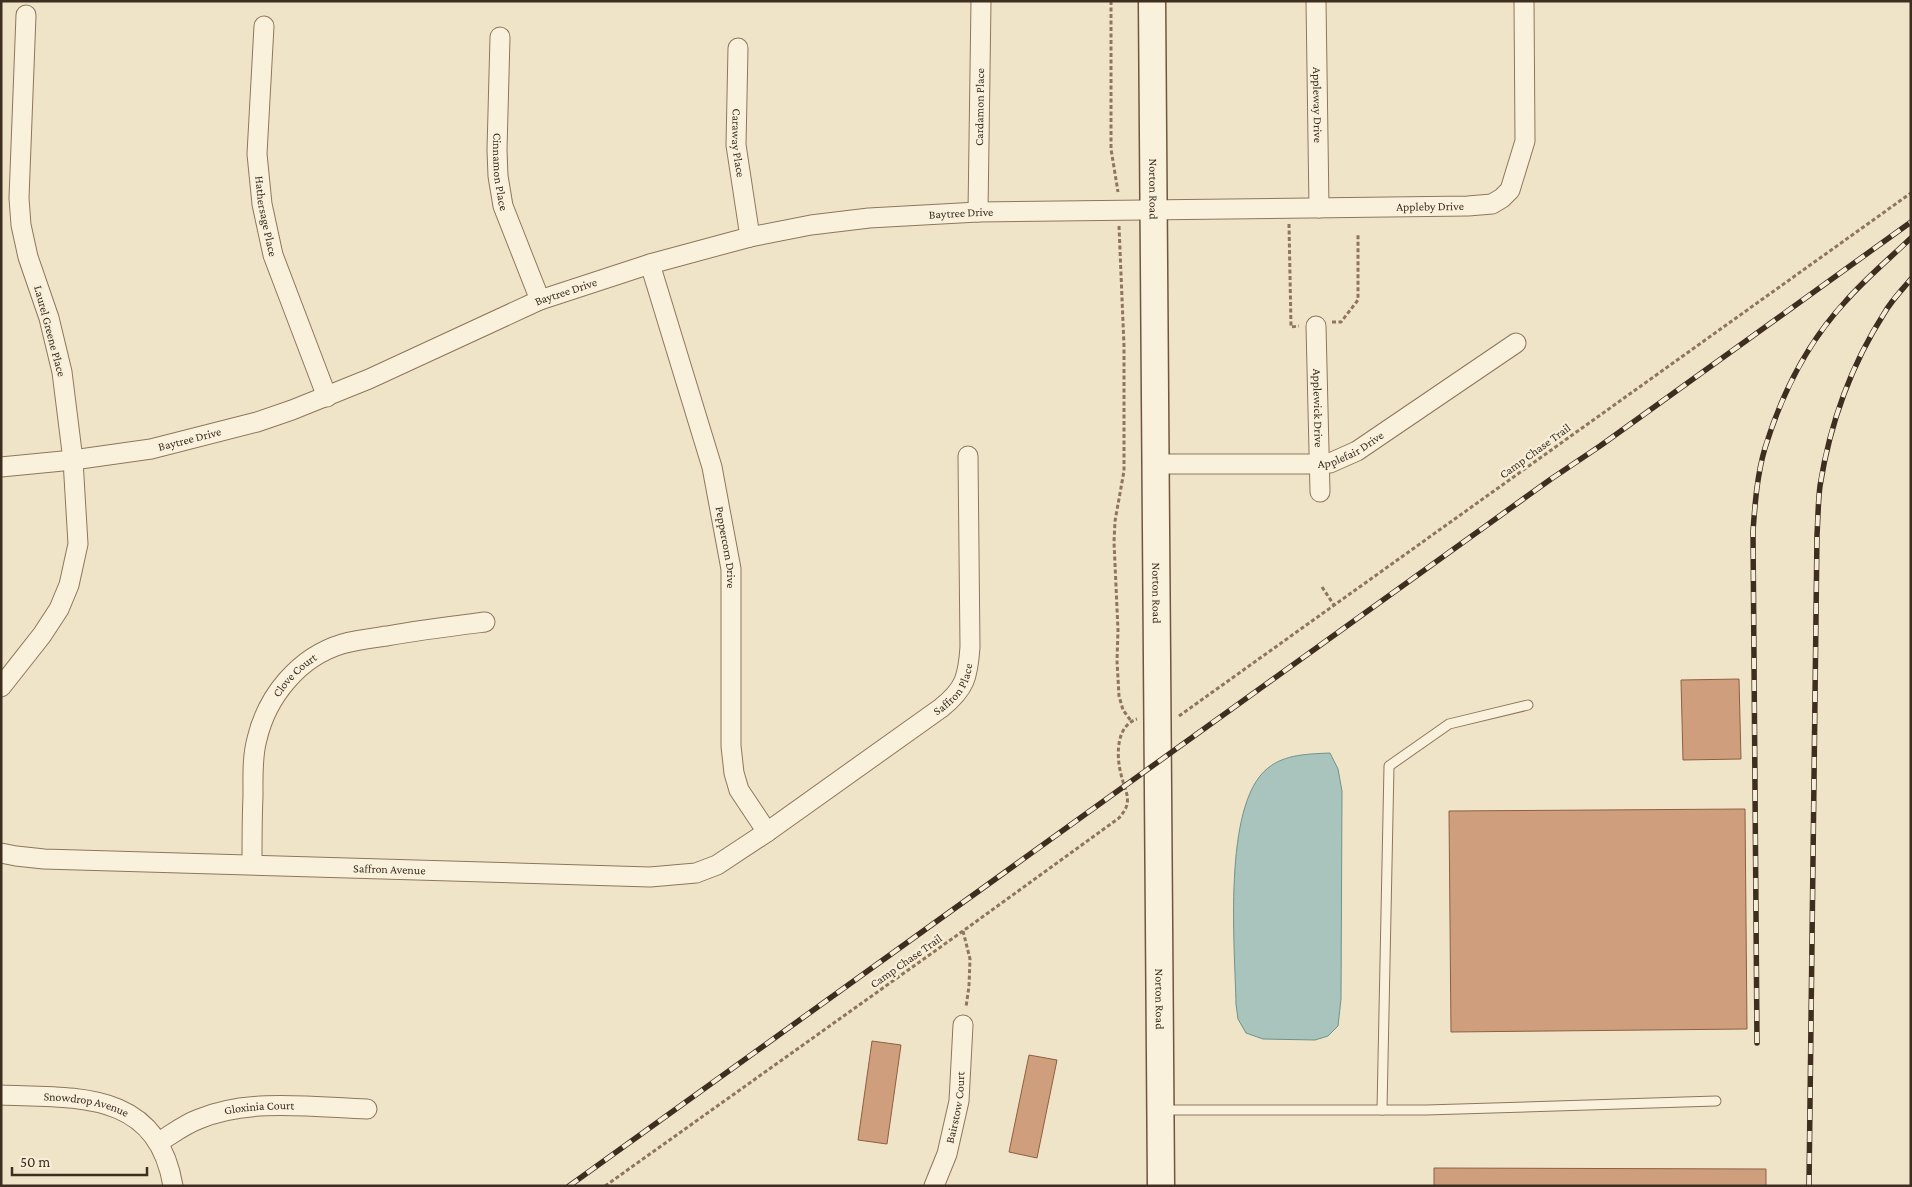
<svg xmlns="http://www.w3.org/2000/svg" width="1912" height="1187" font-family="'Crimson Pro',serif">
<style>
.water{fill:#a9c4bc;stroke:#6f938a}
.building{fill:#cf9f7d;stroke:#8d5f41}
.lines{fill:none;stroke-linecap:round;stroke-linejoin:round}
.service-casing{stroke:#8d765c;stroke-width:11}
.minor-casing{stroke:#8d765c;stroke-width:21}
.secondary-casing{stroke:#6f573f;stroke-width:29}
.path{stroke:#8d765c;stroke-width:3;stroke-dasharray:4 2.5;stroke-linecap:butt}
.service{stroke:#faf1dc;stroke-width:9}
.minor{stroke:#faf1dc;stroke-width:19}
.secondary{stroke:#faf1dc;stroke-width:26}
.rail-casing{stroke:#3d2e20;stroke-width:5.5}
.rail{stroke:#f7eed8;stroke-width:4;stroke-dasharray:11;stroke-linecap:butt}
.labels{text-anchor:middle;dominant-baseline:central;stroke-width:4.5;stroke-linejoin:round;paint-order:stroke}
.street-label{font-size:12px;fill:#3d2e20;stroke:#f7eed8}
</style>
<rect width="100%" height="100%" fill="#f0e4c8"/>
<path class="water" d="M1330,753L1338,769L1342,791L1341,999L1338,1026L1328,1036L1315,1040L1263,1039L1246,1033L1238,1019L1236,1004C1235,948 1222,804 1268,768C1285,754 1309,754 1330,753Z"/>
<g class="building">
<polygon points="1739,679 1741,759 1683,760 1681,680"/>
<polygon points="1745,809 1747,1029 1451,1032 1449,811"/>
<polygon points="872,1041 901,1045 887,1144 858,1140"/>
<polygon points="1029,1055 1057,1060 1037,1158 1009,1152"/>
<polygon points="1434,1168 1766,1169 1766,1186 1434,1186"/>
</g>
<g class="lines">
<defs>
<g id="service">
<polyline points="1163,1110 1426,1110 1716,1101"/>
<polyline points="1382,1110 1389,766 1449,724 1528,705"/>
</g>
<g id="minor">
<path id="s1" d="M1316,1L1319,208"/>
<path id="s2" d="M264,26L257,154L262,204L273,255L327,397"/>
<path id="s3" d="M500,37L497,150L498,176L503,206L540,300"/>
<path id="s4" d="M738,48L736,145L750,237"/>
<path id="s5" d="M978,212L981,1"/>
<path id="s6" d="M650,264L712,467L731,569V746L734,773L739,790L767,832"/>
<path id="s7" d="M1316,326L1320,492"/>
<path id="s8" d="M1156,464H1319L1330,463L1357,451L1516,343"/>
<path id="s9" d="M1,467L73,460L151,449L257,422L292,410L369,379L540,300L650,264L750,237L811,225L869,218L978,212L1468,206L1492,204L1502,198L1510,190L1525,141L1524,1"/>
<polyline points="1,687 42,635 59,609 69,585 78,544 73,460 62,372 49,318 28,257 21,225 19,198 26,15"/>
<path id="s10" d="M1,853L16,856L44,859L650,877L696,873L717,865L767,832L941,708C965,689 968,677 970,647L968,456"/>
<path id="s11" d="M252,864C252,841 252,818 253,796C253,777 252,757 257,739C267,696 299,657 342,644C356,640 373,638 387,636C420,630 453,626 485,622"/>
<path id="s12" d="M1,1095C77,1098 157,1090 173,1186"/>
<path id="s13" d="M159,1142C172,1134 185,1124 199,1119C248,1098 314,1107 367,1109"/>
<path id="s14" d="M934,1186L947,1154L959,1101L963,1025"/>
</g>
<g id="secondary">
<path id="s15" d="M1152,1L1161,1186"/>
</g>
</defs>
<use href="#service" class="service-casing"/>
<use href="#minor" class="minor-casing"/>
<use href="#secondary" class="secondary-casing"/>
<g class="path">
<polyline points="1111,1 1111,149 1118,192"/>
<polyline points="1289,224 1291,327 1299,326"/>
<polyline points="1119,226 1124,346 1124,471 1115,521 1114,542 1118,630 1117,661 1119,696 1123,710 1131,721"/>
<polyline points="1332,322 1341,322 1358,300 1358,235"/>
<polyline points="1322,587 1334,605"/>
<polyline points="1179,716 1911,193"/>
<polyline points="963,931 970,959 969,986 966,1007"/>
<path d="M605,1186L963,931L1119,818C1122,814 1126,810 1127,804C1129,795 1124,787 1122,778C1116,758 1115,726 1137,719"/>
</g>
<use href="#service" class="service"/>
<use href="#minor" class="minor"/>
<use href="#secondary" class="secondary"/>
<defs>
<g id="rail">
<path d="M1757,1043L1753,531C1755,504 1757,475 1765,448C1781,396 1807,343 1845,302C1865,279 1889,259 1911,238"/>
<polyline points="569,1186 1551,479 1600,446 1911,222"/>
<path d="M1809,1186L1817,535C1818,519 1818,502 1820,486C1830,423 1851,365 1885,312C1892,300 1902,290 1911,279"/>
</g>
</defs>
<use href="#rail" class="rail-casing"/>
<use href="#rail" class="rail"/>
</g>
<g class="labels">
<g class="street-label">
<text stroke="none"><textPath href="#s1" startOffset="104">Appleway Drive</textPath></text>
<text stroke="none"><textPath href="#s5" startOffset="105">Cardamon Place</textPath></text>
<text stroke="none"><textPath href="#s4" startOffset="95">Caraway Place</textPath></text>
<text stroke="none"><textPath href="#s3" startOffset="135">Cinnamon Place</textPath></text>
<text stroke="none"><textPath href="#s15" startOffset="188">Norton Road</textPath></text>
<text stroke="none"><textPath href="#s9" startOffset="1470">Appleby Drive</textPath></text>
<text stroke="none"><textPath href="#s9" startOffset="1001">Baytree Drive</textPath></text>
<text stroke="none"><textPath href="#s2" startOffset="191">Hathersage Place</textPath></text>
<text stroke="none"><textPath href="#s9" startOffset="596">Baytree Drive</textPath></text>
<text transform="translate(50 331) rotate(75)">Laurel Greene Place</text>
<text stroke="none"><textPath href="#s7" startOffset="82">Applewick Drive</textPath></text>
<text stroke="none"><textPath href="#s9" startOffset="191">Baytree Drive</textPath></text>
<text stroke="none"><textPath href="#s8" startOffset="198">Applefair Drive</textPath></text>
<text transform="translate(1535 451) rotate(-36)">Camp Chase Trail</text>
<text stroke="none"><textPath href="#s6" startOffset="294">Peppercorn Drive</textPath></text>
<text stroke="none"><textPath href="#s15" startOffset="592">Norton Road</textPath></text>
<text stroke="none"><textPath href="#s11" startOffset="201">Clove Court</textPath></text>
<text stroke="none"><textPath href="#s10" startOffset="1015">Saffron Place</textPath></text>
<text stroke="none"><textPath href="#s10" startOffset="389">Saffron Avenue</textPath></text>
<text transform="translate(906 961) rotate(-35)">Camp Chase Trail</text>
<text stroke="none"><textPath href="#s15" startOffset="998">Norton Road</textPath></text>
<text stroke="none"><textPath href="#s12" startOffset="86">Snowdrop Avenue</textPath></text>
<text stroke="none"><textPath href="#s14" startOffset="82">Bairstow Court</textPath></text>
<text stroke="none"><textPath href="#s13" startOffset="108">Gloxinia Court</textPath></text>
</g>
</g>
<rect width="1912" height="1187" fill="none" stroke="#3d2e20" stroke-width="5"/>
<path d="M12 1167v8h135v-8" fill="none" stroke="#3d2e20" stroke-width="2.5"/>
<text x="20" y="1167" font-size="15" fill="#3d2e20" stroke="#f7eed8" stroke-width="4" paint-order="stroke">50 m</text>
</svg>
